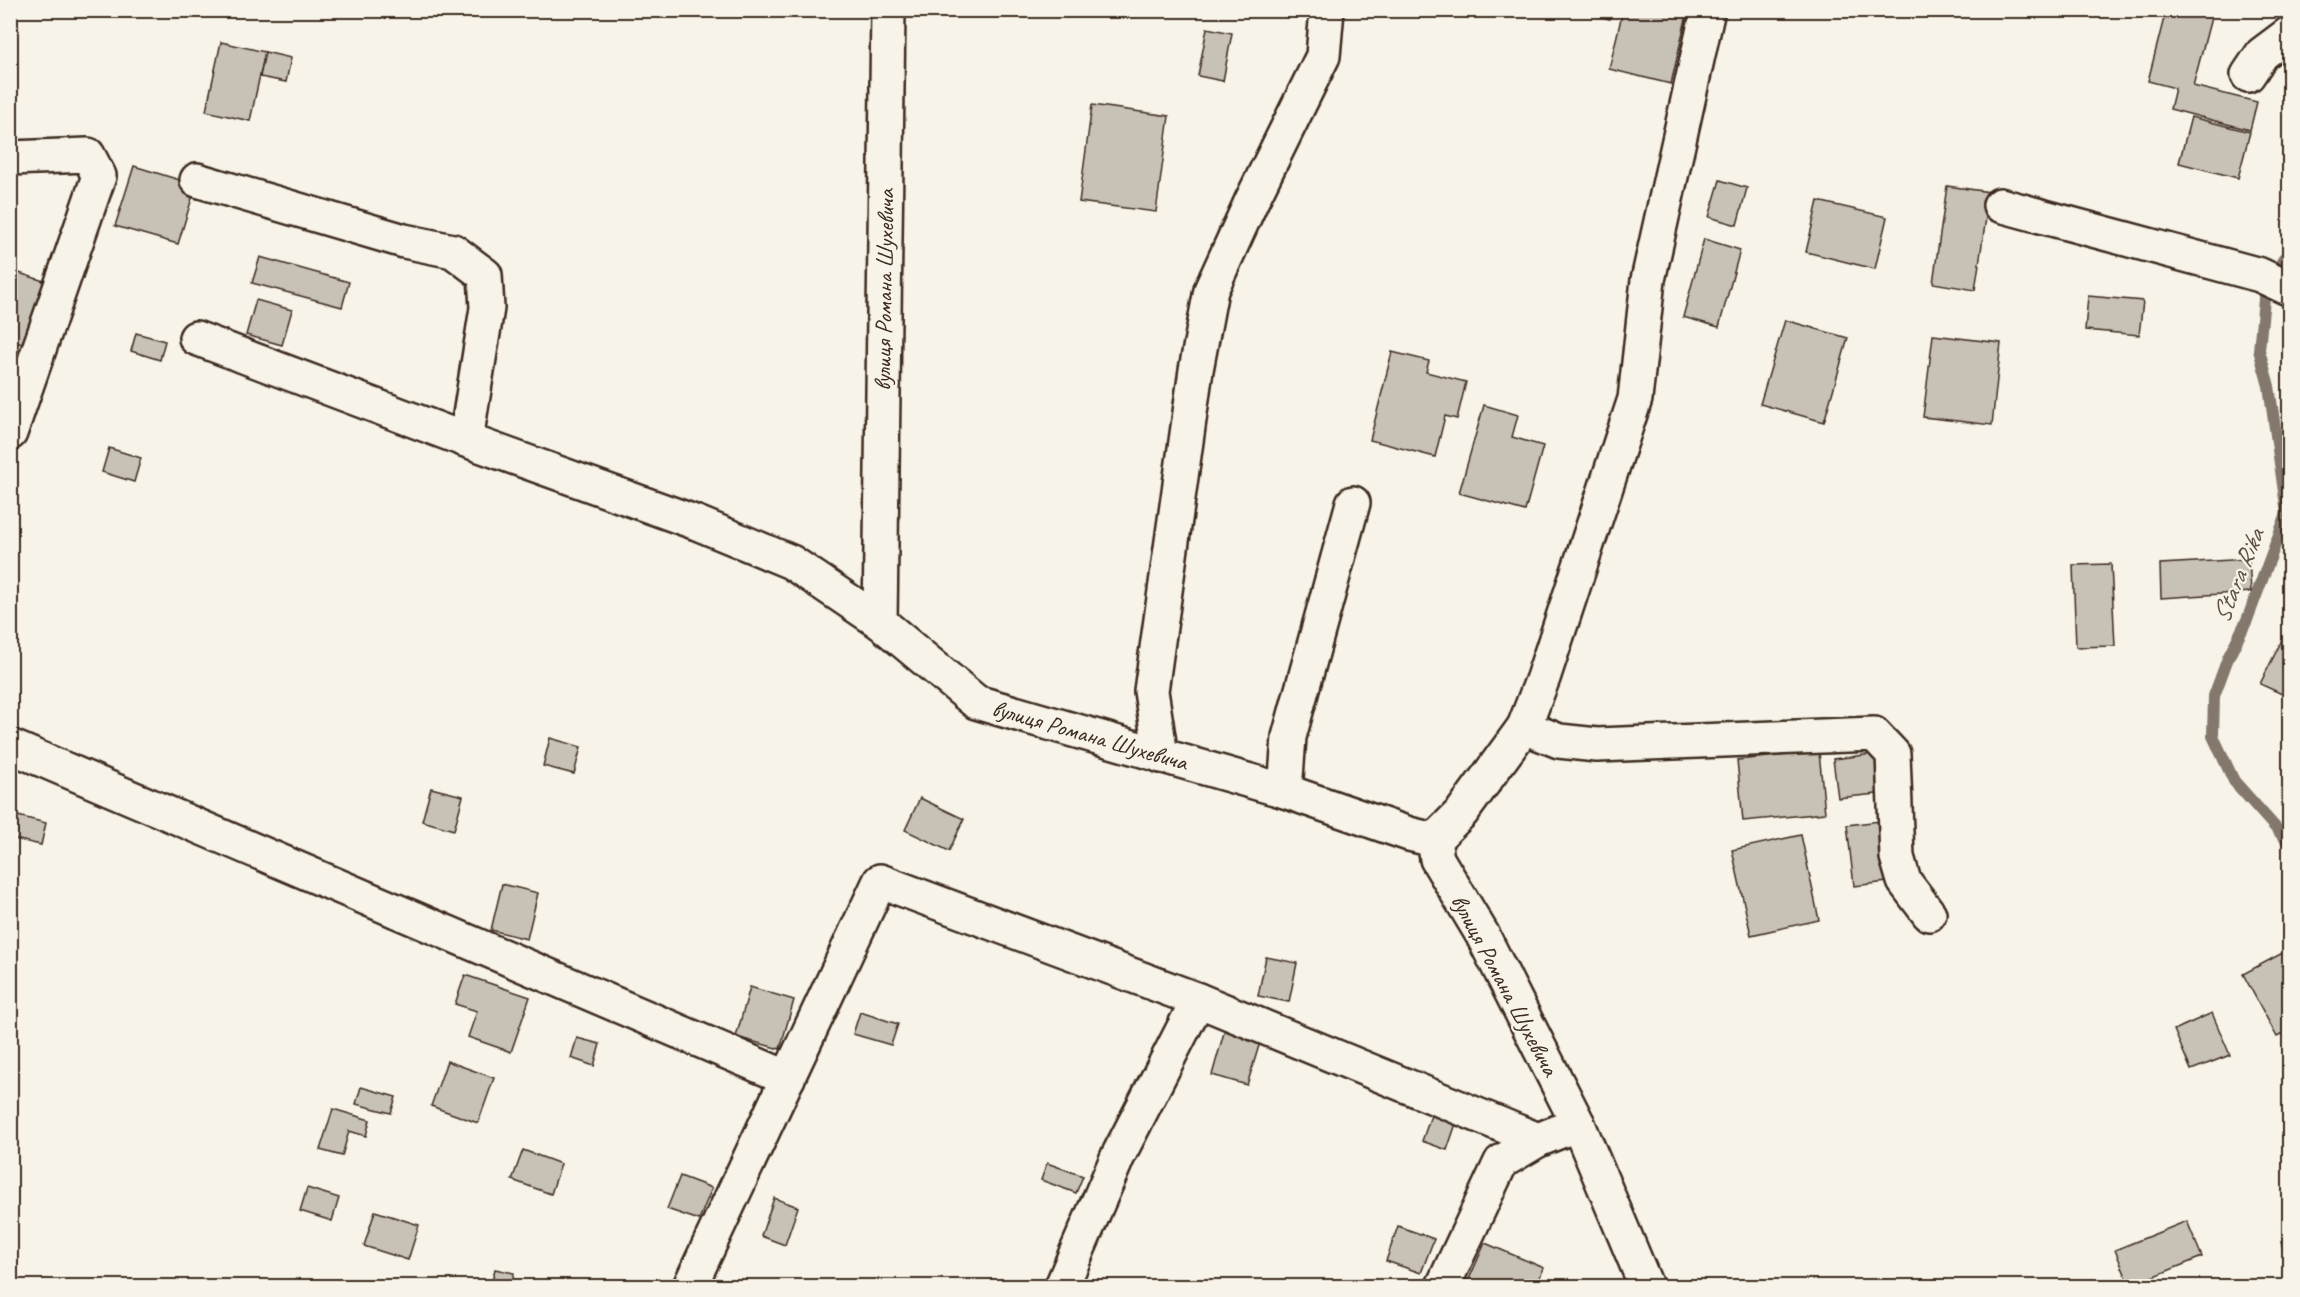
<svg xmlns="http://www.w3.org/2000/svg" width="2300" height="1297" font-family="Caveat,sans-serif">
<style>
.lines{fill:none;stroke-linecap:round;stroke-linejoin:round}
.stream{stroke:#84786c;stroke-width:12}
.building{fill:#c8c1b6;stroke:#3b2a1e;stroke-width:1.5}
.minor-casing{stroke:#3b2a1e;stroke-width:38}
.minor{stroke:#f7f3e8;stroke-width:33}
.labels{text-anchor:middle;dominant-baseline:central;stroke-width:4.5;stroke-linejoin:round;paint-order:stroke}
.street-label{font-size:24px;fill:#3b2a1e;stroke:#f7f3e8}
.water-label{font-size:26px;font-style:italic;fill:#5f5145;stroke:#f7f3e8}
</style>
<rect width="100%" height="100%" fill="#f7f3e8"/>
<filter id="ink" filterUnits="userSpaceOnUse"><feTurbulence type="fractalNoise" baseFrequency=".0167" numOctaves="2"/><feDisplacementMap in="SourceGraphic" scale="12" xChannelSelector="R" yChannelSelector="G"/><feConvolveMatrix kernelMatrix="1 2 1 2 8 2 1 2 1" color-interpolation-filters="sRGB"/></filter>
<g filter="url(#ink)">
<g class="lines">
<g class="stream">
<polyline points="2280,265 2290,250"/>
<polyline points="2264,299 2259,350 2269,386 2287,513 2247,620 2228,658 2214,696 2213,736 2234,781 2290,844"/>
</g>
</g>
<g class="building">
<polygon points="1574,10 1612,10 1610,19"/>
<polygon points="1623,10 1688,10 1671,84 1609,69"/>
<polygon points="2166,10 2200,10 2212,14 2193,86 2257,102 2250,130 2170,109 2175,88 2148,81"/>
<polygon points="1207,28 1232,33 1223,81 1198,76"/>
<polygon points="221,42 265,52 250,121 206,111"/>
<polygon points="265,52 291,58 286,82 260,77"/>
<polygon points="1092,105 1169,116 1156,212 1079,202"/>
<polygon points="2191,117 2250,132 2238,178 2179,163"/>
<polygon points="134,166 196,185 178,244 115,226"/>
<polygon points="1720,180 1747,188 1737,225 1709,217"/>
<polygon points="1947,186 1990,192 1975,290 1933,283"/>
<polygon points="1818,201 1887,217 1875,269 1806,252"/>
<polygon points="1704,239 1740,250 1719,327 1683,317"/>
<polygon points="260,257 349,282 342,307 252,283"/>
<polygon points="10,270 53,284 31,347 10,340"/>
<polygon points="2088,296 2143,301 2139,335 2085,330"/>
<polygon points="256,300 292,310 282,345 246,335"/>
<polygon points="1785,320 1848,338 1824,422 1760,404"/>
<polygon points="136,333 165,341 160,360 131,351"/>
<polygon points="1933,335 2001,343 1992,425 1923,417"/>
<polygon points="1392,352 1429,361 1426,372 1466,382 1457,419 1445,416 1435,457 1370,440"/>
<polygon points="1484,405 1518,415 1512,437 1543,446 1525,511 1459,493"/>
<polygon points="109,448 141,458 134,482 102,472"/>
<polygon points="2249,559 2251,592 2161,598 2160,564"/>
<polygon points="2111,564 2115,646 2076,647 2073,565"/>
<polygon points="2287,630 2290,631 2290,680 2282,694 2260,684"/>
<polygon points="550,738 581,747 574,774 543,766"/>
<polygon points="1819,752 1825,813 1743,821 1737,760"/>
<polygon points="1881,753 1886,793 1838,798 1833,759"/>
<polygon points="431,788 463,796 454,830 422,821"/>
<polygon points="920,798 964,819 949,851 905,830"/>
<polygon points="10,814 46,823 41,845 10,838"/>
<polygon points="1880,821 1887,882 1854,886 1847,825"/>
<polygon points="1801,835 1819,920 1751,935 1732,850"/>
<polygon points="502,884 538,893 527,939 491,930"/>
<polygon points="2290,949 2290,1030 2277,1037 2243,974"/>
<polygon points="1266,957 1297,963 1289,1002 1258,996"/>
<polygon points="465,975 530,997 511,1052 468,1037 477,1011 455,1004"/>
<polygon points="750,987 794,1000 780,1049 736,1037"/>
<polygon points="860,1012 898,1024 891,1045 853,1034"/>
<polygon points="2212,1013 2230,1055 2191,1070 2174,1030"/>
<polygon points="1225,1029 1261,1039 1247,1085 1212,1075"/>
<polygon points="577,1038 600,1044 594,1066 571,1058"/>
<polygon points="447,1061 494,1078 478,1123 431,1106"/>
<polygon points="361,1087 396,1097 391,1113 356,1104"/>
<polygon points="1435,1104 1460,1112 1447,1150 1422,1141"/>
<polygon points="333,1109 370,1120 366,1136 349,1131 342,1156 320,1150"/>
<polygon points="523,1150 561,1164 551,1194 512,1180"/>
<polygon points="1047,1163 1083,1176 1076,1193 1041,1180"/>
<polygon points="680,1176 712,1188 699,1220 667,1209"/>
<polygon points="307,1188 339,1198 332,1221 300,1211"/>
<polygon points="774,1198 798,1207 785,1245 761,1236"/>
<polygon points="375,1211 419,1225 408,1260 364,1246"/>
<polygon points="2187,1221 2202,1257 2130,1286 2115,1250"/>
<polygon points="1398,1226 1434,1239 1421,1273 1386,1261"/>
<polygon points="2290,1239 2290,1271 2281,1242"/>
<polygon points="1485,1243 1544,1268 1536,1286 1466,1286"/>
<polygon points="495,1269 514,1273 511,1286 491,1286"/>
</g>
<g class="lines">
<defs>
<g id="minor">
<polyline points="2248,75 2262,54 2290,33"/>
<polyline points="10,158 88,155 99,176 10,433"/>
<polyline points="197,180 404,241 453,251 485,275 487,308 466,440"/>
<polyline points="2000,205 2260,275 2290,289"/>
<polyline points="196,338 466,440 697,523 791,562 880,622 976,702 1285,791 1409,834 1434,840 1437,859 1482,934 1578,1124 1646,1286"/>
<polyline points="880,622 888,10"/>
<polyline points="1524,727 1559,741 1597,745 1874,734 1893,754 1897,857 1904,881 1929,914"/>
<polyline points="10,746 788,1078"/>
<polyline points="1161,756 1151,691 1196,370 1211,290 1252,200 1323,56 1327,10"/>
<polyline points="1285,791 1289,737 1353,503"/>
<polyline points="1434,840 1462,812 1524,727 1543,678 1635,399 1648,280 1708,10"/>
<polyline points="690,1286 880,881 1198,1000"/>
<polyline points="1062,1286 1118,1156 1198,1000 1538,1140 1578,1124"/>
<polyline points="1443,1286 1501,1162 1538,1140"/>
</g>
</defs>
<use href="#minor" class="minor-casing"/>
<use href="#minor" class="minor"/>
</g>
</g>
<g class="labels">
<g class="street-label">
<text transform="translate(884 290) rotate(-89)">вулиця Романа Шухевича</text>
<text transform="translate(1090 735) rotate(16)">вулиця Романа Шухевича</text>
<text transform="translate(1505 985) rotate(62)">вулиця Романа Шухевича</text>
</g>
<g class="water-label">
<text transform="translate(2238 576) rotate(-68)">Stara Rika</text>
</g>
</g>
<rect width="2300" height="1297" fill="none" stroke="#f7f3e8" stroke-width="36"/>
<rect x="18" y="18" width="2264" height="1261" fill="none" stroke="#3b2a1e" stroke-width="2" filter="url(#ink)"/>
</svg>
